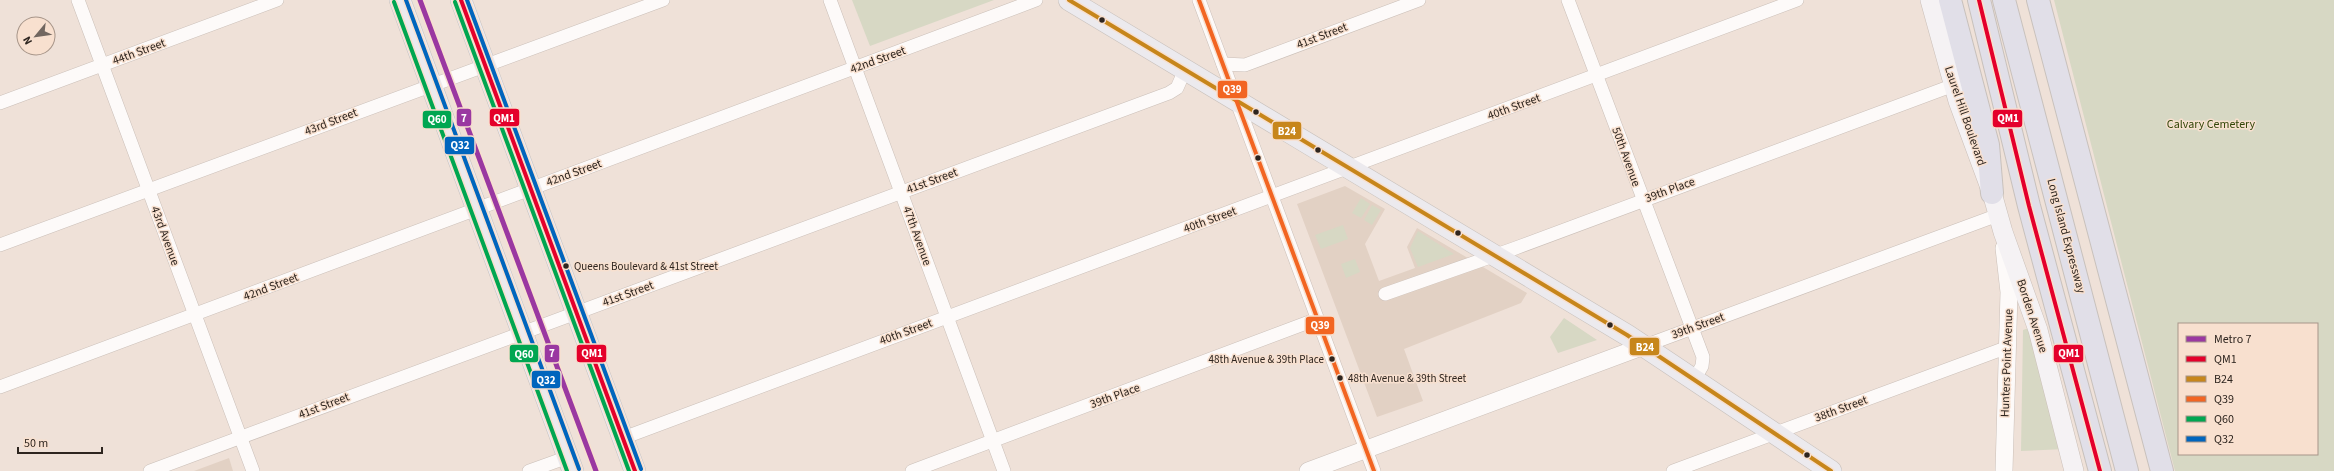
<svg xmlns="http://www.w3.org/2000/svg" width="2334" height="471" font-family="'Source Sans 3',sans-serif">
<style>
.education{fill:#e2d1c4}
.green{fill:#d7d8c4;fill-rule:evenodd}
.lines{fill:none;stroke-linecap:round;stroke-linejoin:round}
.minor-casing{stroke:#cabfb8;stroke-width:14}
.tertiary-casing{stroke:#cabfb8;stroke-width:18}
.secondary-casing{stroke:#cabfb8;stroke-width:20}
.primary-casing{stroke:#c8c1bc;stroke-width:22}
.motorway-casing{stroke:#c8c1bc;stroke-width:24}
.minor{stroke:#fdfaf9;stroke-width:13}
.tertiary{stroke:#fdfaf9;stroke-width:17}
.secondary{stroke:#f5f2f4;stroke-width:19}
.primary{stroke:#eceaee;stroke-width:21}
.motorway{stroke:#e1dfe8;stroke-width:22}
.bus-1-casing{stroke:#f8e0cf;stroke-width:7}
.bus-2-casing{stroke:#f8e0cf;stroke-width:7}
.bus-3-casing{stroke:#f8e0cf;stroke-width:7}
.bus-4-casing{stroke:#f8e0cf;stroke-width:7}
.bus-5-casing{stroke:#f8e0cf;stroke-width:7}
.bus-1{stroke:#e4002b;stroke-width:4}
.bus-2{stroke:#c7861b;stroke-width:4}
.bus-3{stroke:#f26522;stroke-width:4}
.bus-4{stroke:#00a651;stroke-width:4}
.bus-5{stroke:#0065bd;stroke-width:4}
.metro-1-casing{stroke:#f8e0cf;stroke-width:8}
.metro-1{stroke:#9a38a1;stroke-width:5}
.bus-dot{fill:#2e251f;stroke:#f8e0cf;stroke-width:1.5}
.labels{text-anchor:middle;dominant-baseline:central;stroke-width:3;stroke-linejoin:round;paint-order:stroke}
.bus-label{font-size:11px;fill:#2e251f;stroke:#f8e0cf;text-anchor:start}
.street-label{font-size:12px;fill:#2e251f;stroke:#f8e0cf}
.park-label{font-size:12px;fill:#324609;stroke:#f8e0cf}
.line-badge{stroke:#f8e0cf;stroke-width:1.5}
.badge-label{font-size:11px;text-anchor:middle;font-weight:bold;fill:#fff}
</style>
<rect width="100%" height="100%" fill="#efe1d8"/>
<g class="education">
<polygon points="1345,186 1385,209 1365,244 1379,281 1415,268 1407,247 1417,228 1527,293 1521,303 1404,349 1423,401 1377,417 1297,204"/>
<polygon points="229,458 233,471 194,471"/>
</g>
<g class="green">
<polygon points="852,0 994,0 870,46"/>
<path d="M2054,0H2334V471H2175ZM2179,324H2317V454H2179Z"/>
<polygon points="1361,198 1370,204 1361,218 1352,213"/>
<polygon points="1372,205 1381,210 1372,225 1364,220"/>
<polygon points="1343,225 1348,239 1321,249 1315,235"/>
<polygon points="1418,231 1454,254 1418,267 1410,248"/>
<polygon points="1355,259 1360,272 1346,278 1341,264"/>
<polygon points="1564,318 1597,340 1558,353 1550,337"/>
<polygon points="2029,328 2066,449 2021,451 2023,330"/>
</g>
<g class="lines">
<defs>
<g id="minor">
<polyline points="78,0 253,471"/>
<polyline points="830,0 1004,471"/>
<polyline points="1199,0 1374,471"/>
<polyline points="1568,0 1703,357 1702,366 1694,380"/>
<polyline points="1223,64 1245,65 1419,0"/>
<polyline points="0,103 277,0"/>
<polyline points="0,245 663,0"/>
<polyline points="1385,294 1513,249 1954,85"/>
<polyline points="1644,346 1998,215"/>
<polyline points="0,387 1036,0"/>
<polyline points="623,438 1797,0"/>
<polyline points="150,471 1169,93 1177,88 1185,70"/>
<polyline points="529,471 568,457"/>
<polyline points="912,471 1317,319"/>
<polyline points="1673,471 2008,347"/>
</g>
<g id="tertiary">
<polyline points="1308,471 1644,346"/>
<polyline points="2004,471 2009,292 2004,248"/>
</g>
<polyline id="secondary" points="1930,0 1958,101 1992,193 2003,232 2038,330 2074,471"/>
<g id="primary">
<polyline points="400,0 573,471"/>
<polyline points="461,0 635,471"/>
<polyline points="1069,0 1627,335 1831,471"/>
</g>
<g id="motorway">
<polyline points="1950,0 1988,145 1992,193"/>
<polyline points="1979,0 2029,206 2100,471"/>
<polyline points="2004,0 2127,471"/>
<polyline points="2038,0 2162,471"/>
</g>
</defs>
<use href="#minor" class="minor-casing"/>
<use href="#tertiary" class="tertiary-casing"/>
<use href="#secondary" class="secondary-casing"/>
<use href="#primary" class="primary-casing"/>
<use href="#motorway" class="motorway-casing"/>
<use href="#minor" class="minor"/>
<use href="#tertiary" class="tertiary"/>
<use href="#secondary" class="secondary"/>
<use href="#primary" class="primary"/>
<use href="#motorway" class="motorway"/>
<defs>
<g id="bus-1">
<polyline points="461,0 635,471"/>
<polyline points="1979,0 2029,206 2100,471"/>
</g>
<polyline id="bus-2" points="1069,0 1627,335 1831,471"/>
<polyline id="bus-3" points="1199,0 1374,471"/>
<g id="bus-4">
<polyline points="394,2 567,471"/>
<polyline points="455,2 629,471"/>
</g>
<g id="bus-5">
<polyline points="406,0 579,469"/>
<polyline points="467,0 641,469"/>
</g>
</defs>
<use href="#bus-1" class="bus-1-casing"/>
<use href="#bus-2" class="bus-2-casing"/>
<use href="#bus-3" class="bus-3-casing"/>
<use href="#bus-4" class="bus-4-casing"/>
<use href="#bus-5" class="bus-5-casing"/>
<use href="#bus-1" class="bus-1"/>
<use href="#bus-2" class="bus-2"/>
<use href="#bus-3" class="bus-3"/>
<use href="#bus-4" class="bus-4"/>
<use href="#bus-5" class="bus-5"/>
<defs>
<polyline id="metro-1" points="420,0 596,471"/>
</defs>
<use href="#metro-1" class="metro-1-casing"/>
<use href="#metro-1" class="metro-1"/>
</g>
<g class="bus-dot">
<circle cx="1102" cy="20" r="3.5"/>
<circle cx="1256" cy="112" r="3.5"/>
<circle cx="1318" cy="150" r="3.5"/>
<circle cx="1258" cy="158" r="3.5"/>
<circle cx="1458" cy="233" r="3.5"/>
<circle cx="566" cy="266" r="3.5"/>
<circle cx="1610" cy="325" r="3.5"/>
<circle cx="1332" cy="359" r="3.5"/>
<circle cx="1340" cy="378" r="3.5"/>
<circle cx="1807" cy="455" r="3.5"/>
</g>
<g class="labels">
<g class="bus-label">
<text x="574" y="266">Queens Boulevard &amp; 41st Street</text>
<text x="1324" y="359" text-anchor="end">48th Avenue &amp; 39th Place</text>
<text x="1348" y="378">48th Avenue &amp; 39th Street</text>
</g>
<g class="street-label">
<text transform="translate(1322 36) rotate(-21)">41st Street</text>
<text transform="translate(139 52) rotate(-20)">44th Street</text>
<text transform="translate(878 60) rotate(-20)">42nd Street</text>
<text transform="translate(1514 107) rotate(-20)">40th Street</text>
<text transform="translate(1965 116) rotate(71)">Laurel Hill Boulevard</text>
<text transform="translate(331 122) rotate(-21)">43rd Street</text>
<text transform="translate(1626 157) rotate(70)">50th Avenue</text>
<text transform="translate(574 173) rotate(-20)">42nd Street</text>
<text transform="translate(932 181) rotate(-20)">41st Street</text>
<text transform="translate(1670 190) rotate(-20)">39th Place</text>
<text transform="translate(1210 220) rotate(-20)">40th Street</text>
<text transform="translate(165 236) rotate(70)">43rd Avenue</text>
<text transform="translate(917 236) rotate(70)">47th Avenue</text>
<text transform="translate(2066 236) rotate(75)">Long Island Expressway</text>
<text transform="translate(271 287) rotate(-21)">42nd Street</text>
<text transform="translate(628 294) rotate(-20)">41st Street</text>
<text transform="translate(2032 316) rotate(72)">Borden Avenue</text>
<text transform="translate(1698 326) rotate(-20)">39th Street</text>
<text transform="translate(906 332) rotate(-20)">40th Street</text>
<text transform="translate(2007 363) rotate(-88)">Hunters Point Avenue</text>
<text transform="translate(1115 396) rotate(-20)">39th Place</text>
<text transform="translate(324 406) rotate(-21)">41st Street</text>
<text transform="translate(1841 409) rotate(-20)">38th Street</text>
</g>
<g class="park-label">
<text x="2211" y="124">Calvary Cemetery</text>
</g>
</g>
<g class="line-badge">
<rect x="1217" y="80" width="31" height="19" rx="4" fill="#f26522"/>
<rect x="456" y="108" width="16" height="19" rx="4" fill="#9a38a1"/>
<rect x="489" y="108" width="31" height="19" rx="4" fill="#e4002b"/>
<rect x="1992" y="109" width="31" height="19" rx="4" fill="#e4002b"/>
<rect x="422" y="110" width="30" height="19" rx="4" fill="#00a651"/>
<rect x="1272" y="121" width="30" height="19" rx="4" fill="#c7861b"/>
<rect x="444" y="136" width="31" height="19" rx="4" fill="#0065bd"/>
<rect x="1305" y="316" width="30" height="19" rx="4" fill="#f26522"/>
<rect x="1629" y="337" width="31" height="19" rx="4" fill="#c7861b"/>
<rect x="576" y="344" width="31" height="19" rx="4" fill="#e4002b"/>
<rect x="544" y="344" width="16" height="19" rx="4" fill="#9a38a1"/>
<rect x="2053" y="344" width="31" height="19" rx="4" fill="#e4002b"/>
<rect x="509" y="344" width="30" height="19" rx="4" fill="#00a651"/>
<rect x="531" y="370" width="30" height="19" rx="4" fill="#0065bd"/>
</g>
<g class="badge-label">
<text x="1232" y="93">Q39</text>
<text x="464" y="122">7</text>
<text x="504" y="122">QM1</text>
<text x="2008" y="122">QM1</text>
<text x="437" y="123">Q60</text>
<text x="1287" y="135">B24</text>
<text x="460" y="149">Q32</text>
<text x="1320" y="329">Q39</text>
<text x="1645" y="351">B24</text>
<text x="592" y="357">QM1</text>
<text x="552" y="357">7</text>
<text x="2069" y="357">QM1</text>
<text x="524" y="358">Q60</text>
<text x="546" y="384">Q32</text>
</g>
<rect x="2178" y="323" width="140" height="132" fill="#f8e0cf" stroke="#a79589"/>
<rect x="2186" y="336" width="20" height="6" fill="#9a38a1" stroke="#a79589"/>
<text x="2214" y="343" font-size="12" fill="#2e251f">Metro 7</text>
<rect x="2186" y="356" width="20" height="6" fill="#e4002b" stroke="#a79589"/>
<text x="2214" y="363" font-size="12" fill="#2e251f">QM1</text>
<rect x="2186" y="376" width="20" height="6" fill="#c7861b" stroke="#a79589"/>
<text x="2214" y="383" font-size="12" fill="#2e251f">B24</text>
<rect x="2186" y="396" width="20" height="6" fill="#f26522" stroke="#a79589"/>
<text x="2214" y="403" font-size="12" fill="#2e251f">Q39</text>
<rect x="2186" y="416" width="20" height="6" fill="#00a651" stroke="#a79589"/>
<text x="2214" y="423" font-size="12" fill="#2e251f">Q60</text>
<rect x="2186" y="436" width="20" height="6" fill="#0065bd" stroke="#a79589"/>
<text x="2214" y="443" font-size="12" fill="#2e251f">Q32</text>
<g transform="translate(36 36) rotate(241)"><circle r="19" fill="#f8e0cf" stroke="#a79589"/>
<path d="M0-3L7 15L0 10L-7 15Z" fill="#726760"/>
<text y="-6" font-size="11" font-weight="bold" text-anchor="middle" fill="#2e251f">N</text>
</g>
<path d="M18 447v6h84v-6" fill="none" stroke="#2e251f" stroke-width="2"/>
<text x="24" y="447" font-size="12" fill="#2e251f" stroke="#f8e0cf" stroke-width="3" paint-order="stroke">50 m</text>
</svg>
